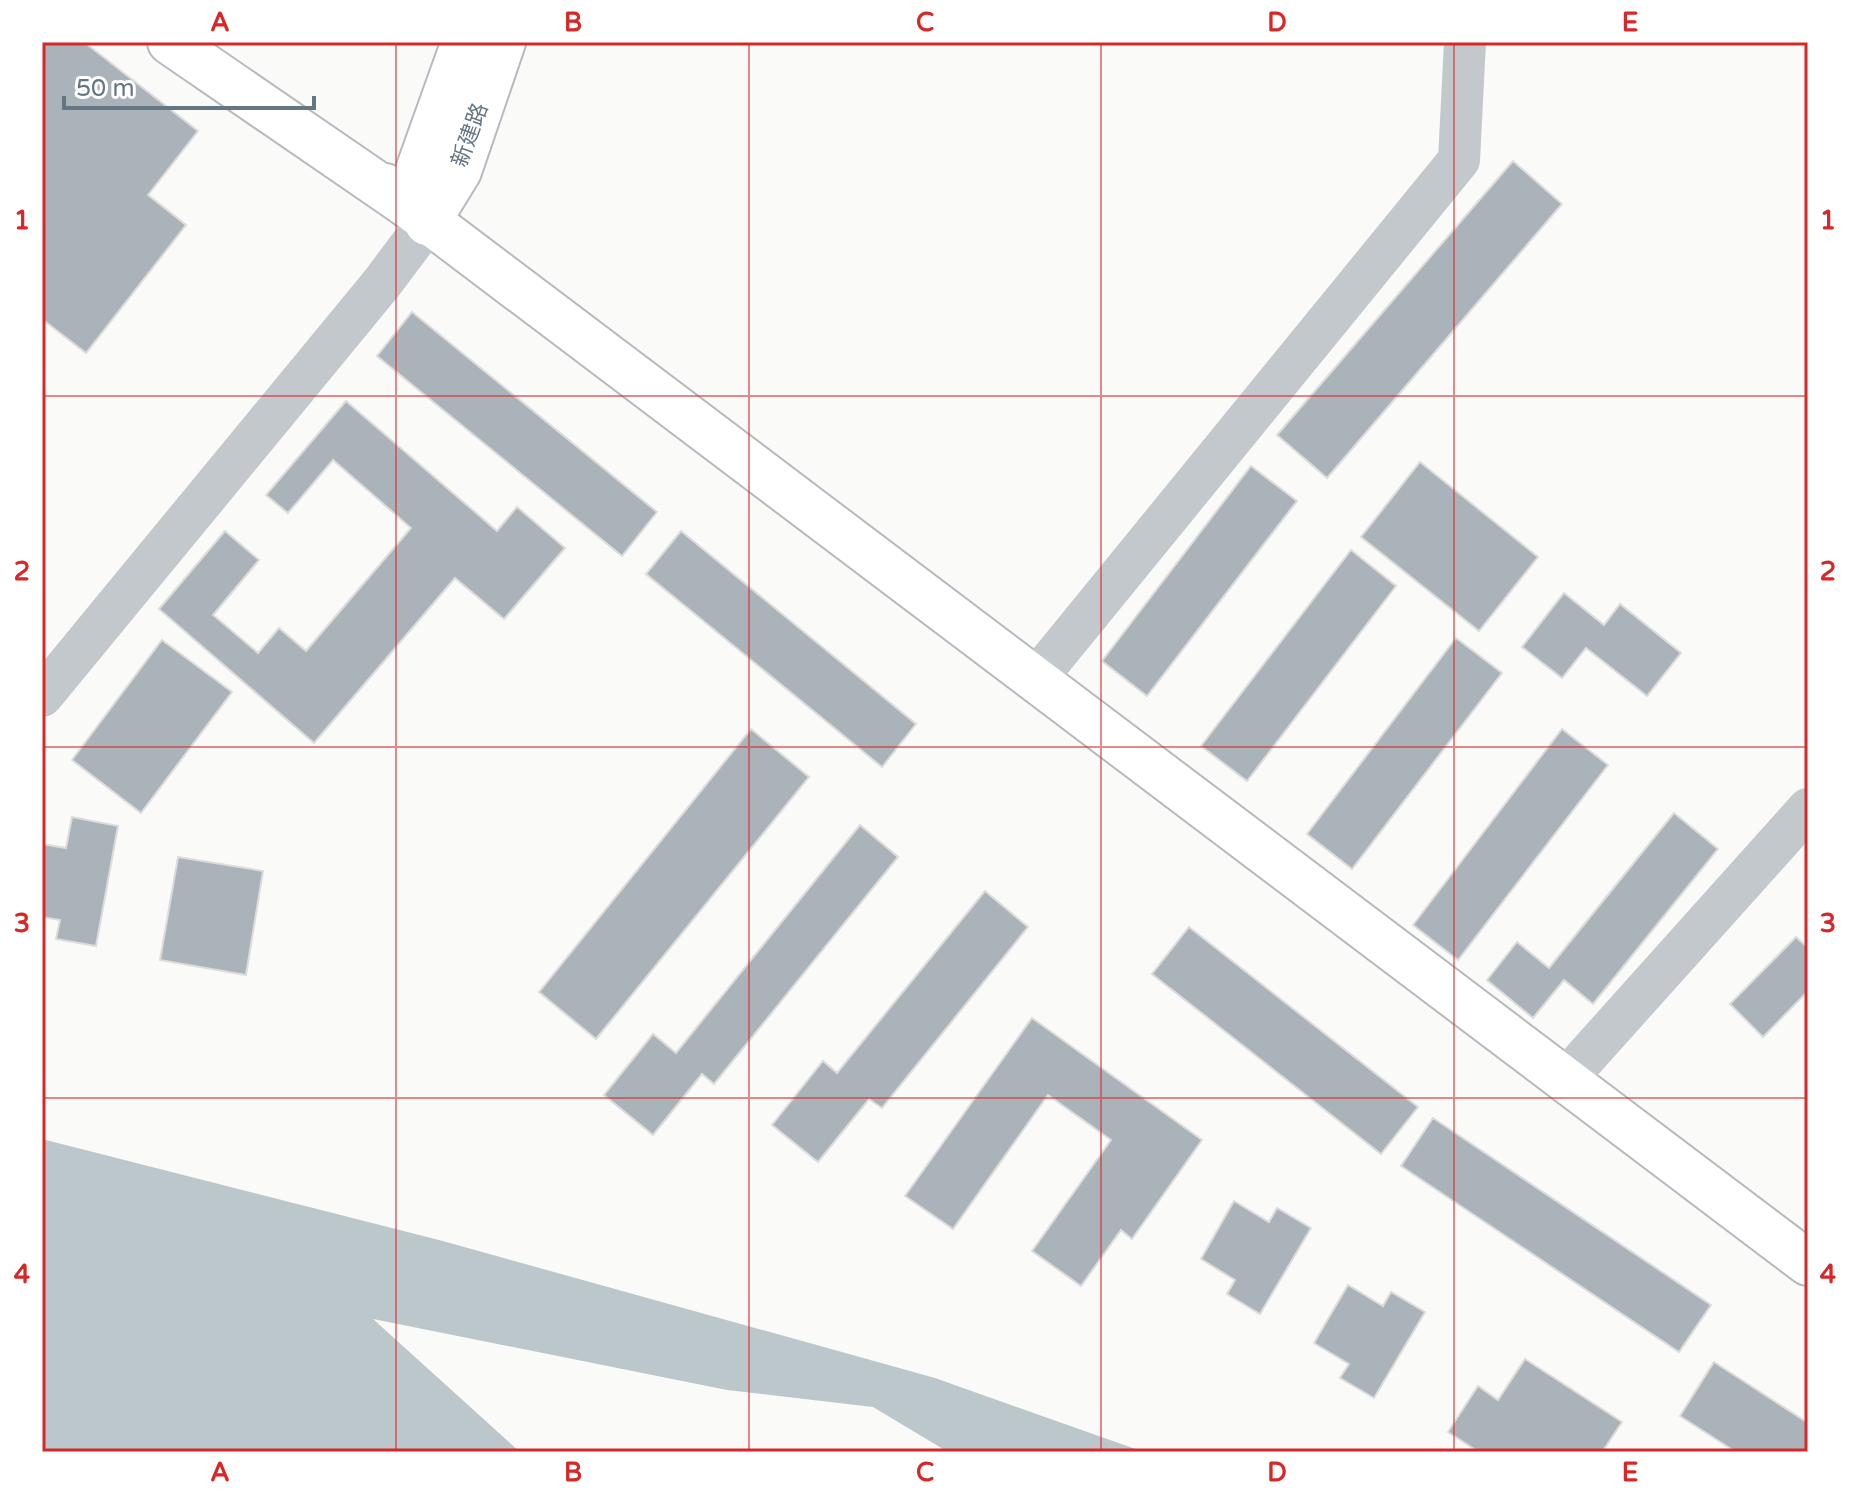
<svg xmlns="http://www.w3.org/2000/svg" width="1850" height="1494" font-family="'Varela Round','Noto Sans SC',sans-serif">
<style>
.water{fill:#bbc7cb}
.building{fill:#aab3b9;stroke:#dcdcda;stroke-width:2}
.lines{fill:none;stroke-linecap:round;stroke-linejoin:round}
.major-casing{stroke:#b5babe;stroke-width:48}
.minor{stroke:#c3c8cc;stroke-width:42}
.major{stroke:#fff;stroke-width:44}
.grid{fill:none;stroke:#d62828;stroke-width:2;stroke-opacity:0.55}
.labels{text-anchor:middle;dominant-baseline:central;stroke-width:8;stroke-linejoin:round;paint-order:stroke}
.street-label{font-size:22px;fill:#657683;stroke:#fff}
.neatline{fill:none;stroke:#d62828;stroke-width:3}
.grid-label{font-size:26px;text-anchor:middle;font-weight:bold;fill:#d62828}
</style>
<rect width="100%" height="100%" fill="#fafaf8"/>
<polygon class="water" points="42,1139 439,1240 935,1378 1144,1452 948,1452 873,1407 727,1390 373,1319 520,1452 42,1452"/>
<g class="building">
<polygon points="42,42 84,42 198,131 148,195 186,225 86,353 42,319"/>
<polygon points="1513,161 1562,204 1327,478 1277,435"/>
<polygon points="412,312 657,512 622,556 377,356"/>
<polygon points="346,401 497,531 517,507 565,548 504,619 455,578 314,743 159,609 225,531 259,560 213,615 258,653 279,628 306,651 411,528 333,460 288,513 266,495"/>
<polygon points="1420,462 1538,557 1479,631 1361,537"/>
<polygon points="1251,466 1297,501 1147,696 1102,661"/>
<polygon points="681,531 916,724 882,767 646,574"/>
<polygon points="1351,550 1396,586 1247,781 1201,746"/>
<polygon points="1564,593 1604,625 1620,604 1681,653 1647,696 1586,648 1562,678 1522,647"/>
<polygon points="1456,638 1502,673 1352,869 1307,834"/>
<polygon points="162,640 232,692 141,813 72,760"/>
<polygon points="751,729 809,777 596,1039 539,992"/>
<polygon points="1562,729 1608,765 1458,960 1413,925"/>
<polygon points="1674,813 1718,849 1593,1004 1564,980 1533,1018 1487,980 1517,942 1549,968"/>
<polygon points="72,817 118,826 96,946 56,939 60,920 42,917 42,844 66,848"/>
<polygon points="860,825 898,857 714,1084 702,1074 653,1135 604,1095 653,1034 676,1053"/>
<polygon points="178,857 263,871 246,975 160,960"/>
<polygon points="985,891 1028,927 882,1108 869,1099 818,1162 772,1125 823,1061 837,1073"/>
<polygon points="1189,927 1418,1107 1381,1154 1152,974"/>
<polygon points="1796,937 1808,948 1808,991 1763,1037 1730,1004"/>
<polygon points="1032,1018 1202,1140 1132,1239 1121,1230 1081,1286 1032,1251 1111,1140 1048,1095 953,1229 905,1196"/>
<polygon points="1433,1118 1711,1305 1679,1352 1401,1166"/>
<polygon points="1234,1201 1269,1222 1277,1208 1311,1228 1260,1314 1227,1294 1235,1280 1201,1259"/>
<polygon points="1348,1285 1383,1306 1391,1292 1425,1312 1374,1398 1340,1378 1349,1364 1314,1343"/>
<polygon points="1525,1359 1622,1422 1602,1452 1479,1452 1448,1432 1478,1386 1498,1400"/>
<polygon points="1714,1362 1808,1423 1808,1452 1736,1452 1680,1416"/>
</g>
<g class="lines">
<defs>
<g id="major">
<polyline points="170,42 406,204 1808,1263"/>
<polyline points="385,186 406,204 464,42"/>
<polyline points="427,223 459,171 503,42"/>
</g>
</defs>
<use href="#major" class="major-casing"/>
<g class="minor">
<polyline points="1035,680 1459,160 1465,42"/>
<polyline points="42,696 382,283 427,223"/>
<polyline points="1565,1080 1808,809"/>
</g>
<use href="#major" class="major"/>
</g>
<path class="grid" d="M396,42V1452M749,42V1452M1101,42V1452M1454,42V1452M42,396H1808M42,747H1808M42,1098H1808"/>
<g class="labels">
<g class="street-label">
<text transform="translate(470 135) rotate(-70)">新建路</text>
</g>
</g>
<rect width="1850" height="1494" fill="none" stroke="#ffffff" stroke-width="88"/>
<path d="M64 96v12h250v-12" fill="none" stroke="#657683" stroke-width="4"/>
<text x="76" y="96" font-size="24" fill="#657683" stroke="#ffffff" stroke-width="6" paint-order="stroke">50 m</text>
<rect x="44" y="44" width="1762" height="1406" class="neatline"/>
<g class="grid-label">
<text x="220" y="31">A</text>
<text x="573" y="31">B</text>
<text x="925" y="31">C</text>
<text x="1277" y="31">D</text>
<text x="1630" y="31">E</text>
<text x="22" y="229">1</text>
<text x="1828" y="229">1</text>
<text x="22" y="580">2</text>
<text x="1828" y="580">2</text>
<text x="22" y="932">3</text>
<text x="1828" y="932">3</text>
<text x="22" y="1283">4</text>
<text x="1828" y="1283">4</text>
<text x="220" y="1481">A</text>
<text x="573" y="1481">B</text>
<text x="925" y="1481">C</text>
<text x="1277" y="1481">D</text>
<text x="1630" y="1481">E</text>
</g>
</svg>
